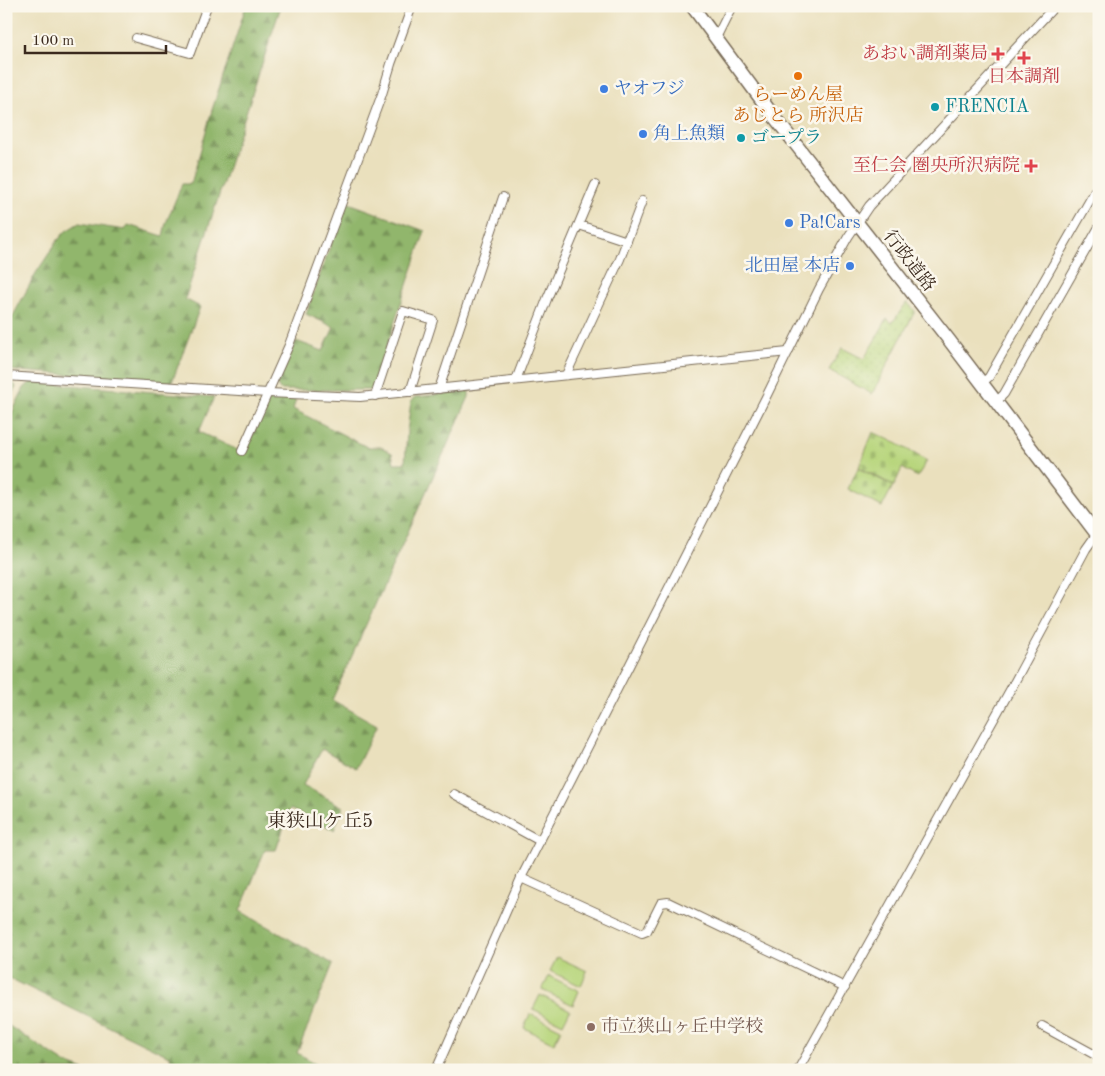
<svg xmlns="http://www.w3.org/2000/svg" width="1105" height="1076" font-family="'Old Standard TT','Noto Serif JP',serif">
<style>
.grass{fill:#b7d57c;stroke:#79804d}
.forest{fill:url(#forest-firs);stroke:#667045}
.cemetery{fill:url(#cemetery-stones);stroke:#79804d}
.park{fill:url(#park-dots);stroke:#79804d}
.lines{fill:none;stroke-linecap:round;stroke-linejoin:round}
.minor-casing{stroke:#786a56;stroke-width:10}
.trunk-casing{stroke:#786a56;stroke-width:15}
.minor{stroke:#fff;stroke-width:8}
.trunk{stroke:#fff;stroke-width:12}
.health-dot{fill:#e0444e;stroke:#fbf7ec;stroke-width:2}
.food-dot{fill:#e8710a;stroke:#fbf7ec;stroke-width:2}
.shop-dot{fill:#3f7fe0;stroke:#fbf7ec;stroke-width:2}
.culture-dot{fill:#0f9aa8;stroke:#fbf7ec;stroke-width:2}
.education-dot{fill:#8d6e63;stroke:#fbf7ec;stroke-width:2}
.labels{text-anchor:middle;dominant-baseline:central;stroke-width:5;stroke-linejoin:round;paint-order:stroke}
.health-label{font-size:18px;fill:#be3a42;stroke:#fbf7ec;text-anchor:end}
.shop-label{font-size:18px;fill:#366cbe;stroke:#fbf7ec;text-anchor:start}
.food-label{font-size:18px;fill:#c56008;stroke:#fbf7ec}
.culture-label{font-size:18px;fill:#0d838f;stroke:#fbf7ec;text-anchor:start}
.street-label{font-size:18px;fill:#3b2a1e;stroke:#fbf7ec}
.education-label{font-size:18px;fill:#785e54;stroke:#fbf7ec;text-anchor:start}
.neighbourhood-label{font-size:19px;fill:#3b2a1e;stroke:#fbf7ec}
</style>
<defs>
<pattern id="forest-firs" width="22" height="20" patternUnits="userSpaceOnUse" patternTransform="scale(1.25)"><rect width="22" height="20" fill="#91b66c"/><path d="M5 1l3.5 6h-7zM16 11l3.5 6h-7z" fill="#789458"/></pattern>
<pattern id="cemetery-stones" width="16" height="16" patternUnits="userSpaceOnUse" patternTransform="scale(1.25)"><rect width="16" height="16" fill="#b7d57c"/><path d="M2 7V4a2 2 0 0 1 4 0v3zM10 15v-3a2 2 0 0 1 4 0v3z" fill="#9eb76b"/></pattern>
<pattern id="park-dots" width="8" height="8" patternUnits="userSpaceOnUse" patternTransform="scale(1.25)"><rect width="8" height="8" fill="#b7d57c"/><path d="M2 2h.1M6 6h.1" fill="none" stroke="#9eb76b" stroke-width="1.8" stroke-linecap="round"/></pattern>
</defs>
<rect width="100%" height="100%" fill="#fbf7ec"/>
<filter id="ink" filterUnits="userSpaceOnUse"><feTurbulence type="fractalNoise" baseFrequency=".02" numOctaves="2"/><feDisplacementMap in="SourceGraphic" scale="10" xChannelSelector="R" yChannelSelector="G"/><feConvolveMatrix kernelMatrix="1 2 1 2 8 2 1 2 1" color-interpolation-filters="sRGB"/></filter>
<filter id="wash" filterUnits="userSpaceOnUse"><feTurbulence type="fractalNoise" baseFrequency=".0096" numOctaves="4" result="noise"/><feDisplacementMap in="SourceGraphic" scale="20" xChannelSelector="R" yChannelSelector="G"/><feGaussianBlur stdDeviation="1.12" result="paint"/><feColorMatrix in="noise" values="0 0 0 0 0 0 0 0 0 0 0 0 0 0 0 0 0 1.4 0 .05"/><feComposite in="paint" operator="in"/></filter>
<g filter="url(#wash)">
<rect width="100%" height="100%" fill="#eae0bd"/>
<g class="grass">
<polygon points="557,957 587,971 581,986 550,971"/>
<polygon points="549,976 579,991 573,1005 542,990"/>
<polygon points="540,995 570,1010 563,1024 533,1009"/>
<polygon points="530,1014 561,1029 554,1043 524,1028"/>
</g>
<g class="forest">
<polygon points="246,6 281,6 185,299 200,307 172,382 6,370 6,329 36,273 58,240 66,231 79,223 125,230 128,225 163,236 166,223 182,184 191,184 212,110"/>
<polygon points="346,202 425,231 372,390 280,390 276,384 296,341 323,351 334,327 306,314"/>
<polygon points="6,380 11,380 16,387 6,406"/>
<polygon points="31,382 214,397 199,432 244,453 269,399 296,400 293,409 367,447 381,447 392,453 394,463 405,463 407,432 411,401 416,397 469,391 469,397 332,700 377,725 356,768 322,749 303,785 343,807 334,830 290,809 276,850 265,850 240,911 333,964 297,1053 328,1070 166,1070 171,1057 7,977 6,978 6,425 24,388"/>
<polygon points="6,1024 65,1063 84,1070 6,1070"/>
</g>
<g class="cemetery">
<polygon points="873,432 898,444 927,461 917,477 902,468 894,486 859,467"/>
<polygon points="858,468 893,486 882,507 848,489"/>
</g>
<polygon class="park" points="907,302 915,311 872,394 829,370 842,348 864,359 887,319 892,323"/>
</g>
<g filter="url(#ink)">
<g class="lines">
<defs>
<g id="minor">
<polyline points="136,38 190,53 207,6"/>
<polyline points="716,38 732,6"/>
<polyline points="579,225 627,241"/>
<polyline points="566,375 620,259 642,201"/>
<polyline points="6,376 268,393 360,397 788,352"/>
<polyline points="516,380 547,299 595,185"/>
<polyline points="982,383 989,377 1099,184"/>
<polyline points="439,389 503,197"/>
<polyline points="375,396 403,311 433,320 410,392"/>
<polyline points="996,402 1004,394 1099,227"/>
<polyline points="242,451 289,345 382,94 391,64 412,6"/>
<polyline points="454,794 540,841"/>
<polyline points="521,878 642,933 647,931 661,903 668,902 845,987"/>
<polyline points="1042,1026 1099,1057"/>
<polyline points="436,1070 521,878 766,397 819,289 848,237 869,206 1055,6"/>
<polyline points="798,1070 1014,683 1086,549 1098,532"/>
</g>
<polyline id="trunk" points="692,6 772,114 949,340 1099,537"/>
</defs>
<use href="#minor" class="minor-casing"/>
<use href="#trunk" class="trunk-casing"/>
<use href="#minor" class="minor"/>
<use href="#trunk" class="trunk"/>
</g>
</g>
<g class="health-dot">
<path d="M995.5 46.5h5v5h5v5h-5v5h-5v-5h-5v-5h5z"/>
<path d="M1021.5 50.5h5v5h5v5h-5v5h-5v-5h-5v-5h5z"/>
<path d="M1028.5 158.5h5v5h5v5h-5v5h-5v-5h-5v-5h5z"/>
</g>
<circle class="food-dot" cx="798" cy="76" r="5"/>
<g class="shop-dot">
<circle cx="604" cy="89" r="5"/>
<circle cx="643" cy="134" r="5"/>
<circle cx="789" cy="223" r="5"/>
<circle cx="850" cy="266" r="5"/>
</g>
<g class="culture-dot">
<circle cx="935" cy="107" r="5"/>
<circle cx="741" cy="138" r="5"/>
</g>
<circle class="education-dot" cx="591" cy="1027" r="5"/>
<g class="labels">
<g class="health-label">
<text x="988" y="54">あおい調剤薬局</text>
<text x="1024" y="77" text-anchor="middle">日本調剤</text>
<text x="1020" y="166">至仁会 圏央所沢病院</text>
</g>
<g class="shop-label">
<text x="614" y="89">ヤオフジ</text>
<text x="653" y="134">角上魚類</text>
<text x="799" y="223">Pa!Cars</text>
<text x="840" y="266" text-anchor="end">北田屋 本店</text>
</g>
<g class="food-label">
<text x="798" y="95">らーめん屋<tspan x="798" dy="21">あじとら 所沢店</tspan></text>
</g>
<g class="culture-label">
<text x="945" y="107">FRENCIA</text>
<text x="751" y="138">ゴープラ</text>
</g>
<g class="street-label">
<text transform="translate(909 261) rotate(52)">行政道路</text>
</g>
<g class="education-label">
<text x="601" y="1027">市立狭山ヶ丘中学校</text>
</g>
<g class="neighbourhood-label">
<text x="320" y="822">東狭山ケ丘5</text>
</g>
</g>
<rect width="1105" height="1076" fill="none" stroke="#fbf7ec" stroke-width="25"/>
<path d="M25 45v8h141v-8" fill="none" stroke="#3b2a1e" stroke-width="2.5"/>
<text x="32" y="45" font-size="15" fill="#3b2a1e" stroke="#fbf7ec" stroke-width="4" paint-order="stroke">100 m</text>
</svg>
